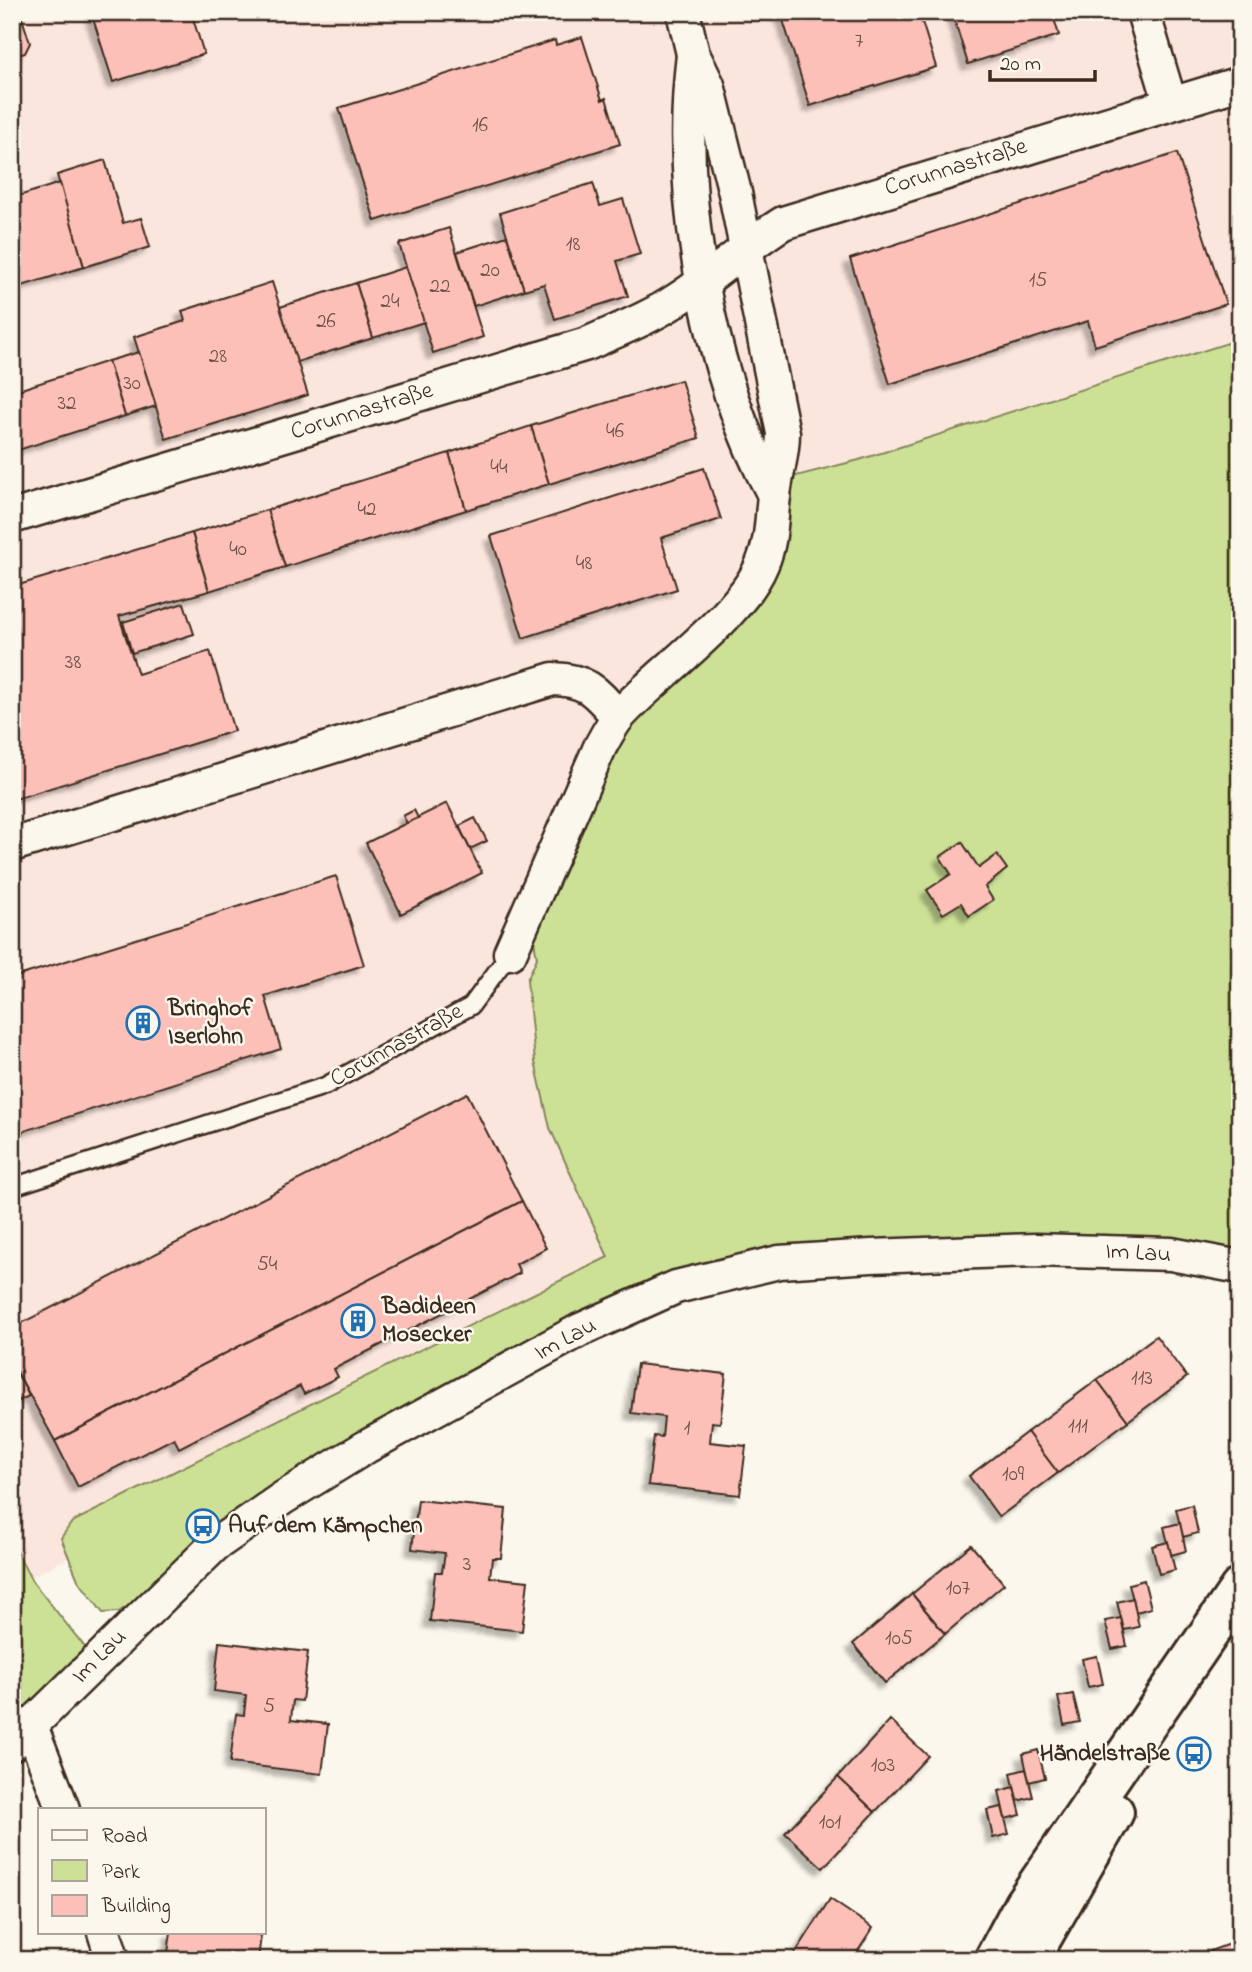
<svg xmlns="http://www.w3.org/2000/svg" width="1252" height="1972" font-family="'Indie Flower',sans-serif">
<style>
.built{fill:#fbe6dd}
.green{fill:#cce196;stroke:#84865a;stroke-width:2}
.building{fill:#fcc0b9;stroke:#3b2a1e;stroke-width:2;filter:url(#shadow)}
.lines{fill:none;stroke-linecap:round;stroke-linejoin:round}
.service-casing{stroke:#3b2a1e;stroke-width:21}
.minor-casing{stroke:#3b2a1e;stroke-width:37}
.secondary-casing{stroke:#3b2a1e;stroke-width:44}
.service{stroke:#fbf7ec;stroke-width:16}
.minor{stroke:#fbf7ec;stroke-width:32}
.secondary{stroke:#fbf7ec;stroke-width:38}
.labels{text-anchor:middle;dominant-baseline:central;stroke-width:5;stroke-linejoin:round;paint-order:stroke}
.number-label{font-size:21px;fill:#6b5045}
.street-label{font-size:24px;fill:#3b2a1e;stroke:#fbf7ec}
.poi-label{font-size:24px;font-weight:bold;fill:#3b2a1e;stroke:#fbf7ec;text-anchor:start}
</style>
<defs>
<filter id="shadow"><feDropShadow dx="-6" dy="6" stdDeviation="2" flood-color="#0004"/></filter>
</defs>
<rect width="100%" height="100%" fill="#fbf7ec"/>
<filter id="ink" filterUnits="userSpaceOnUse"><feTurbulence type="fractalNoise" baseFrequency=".0143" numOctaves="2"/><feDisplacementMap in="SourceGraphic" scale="14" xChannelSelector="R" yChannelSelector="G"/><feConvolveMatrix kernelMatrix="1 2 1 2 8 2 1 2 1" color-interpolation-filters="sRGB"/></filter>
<g filter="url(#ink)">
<polygon class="built" points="12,12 1240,12 1240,339 859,460 788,478 788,506 533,935 537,958 527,980 617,1276 29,1578 12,1545"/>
<g class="green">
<polygon points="1240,339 1240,1260 670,1276 151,1593 118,1612 103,1613 78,1580 61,1538 72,1522 608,1257 550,1128 535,1062 527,980 537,958 533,935 624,729 719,635 788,478 859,460"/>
<polygon points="12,1543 32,1581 92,1656 12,1738"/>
</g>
<g class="building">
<polygon points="12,12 20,12 30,43 25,53 12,57"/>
<polygon points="91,12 191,12 204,54 113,82"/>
<polygon points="776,12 919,12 936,67 810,106 782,17"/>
<polygon points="952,12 1052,12 1059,35 968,64"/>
<polygon points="582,37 602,100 606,98 620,144 375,221 339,108 555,40 556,45"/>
<polygon points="1177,153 1226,304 1095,346 1088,321 890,384 850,259"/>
<polygon points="105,160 123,223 141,218 150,247 84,267 57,175"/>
<polygon points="60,183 84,267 12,289 12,198"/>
<polygon points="593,183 600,206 623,199 640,254 617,261 628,296 555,319 544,284 524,290 500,213"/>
<polygon points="449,228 483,337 433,353 399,244"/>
<polygon points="507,236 524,290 474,306 457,252"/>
<polygon points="406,267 424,322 373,338 356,283"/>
<polygon points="272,282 308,395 166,439 134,337 185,321 182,311"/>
<polygon points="356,283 373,338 297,362 280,307"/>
<polygon points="139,352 156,406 125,416 108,361"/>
<polygon points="108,361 125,416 12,452 12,392"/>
<polygon points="681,380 699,438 549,484 531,426"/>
<polygon points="531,426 549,484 466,510 449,453"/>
<polygon points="449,453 466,510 285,567 267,510"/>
<polygon points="704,468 721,519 661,538 677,589 523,638 491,536"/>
<polygon points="267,510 285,567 209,591 192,533"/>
<polygon points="192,533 209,591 119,616 138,674 210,651 234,731 12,800 12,587"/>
<polygon points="184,603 194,634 132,653 123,622"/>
<polygon points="447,803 482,873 401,914 366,843"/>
<polygon points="414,810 418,818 407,823 403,816"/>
<polygon points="475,818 487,841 470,849 459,826"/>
<polygon points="962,842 979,868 997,855 1007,869 985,887 993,900 969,916 961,903 943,914 927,890 951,874 940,857"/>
<polygon points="336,876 364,965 265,996 281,1049 12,1135 12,978"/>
<polygon points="467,1093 522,1201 55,1441 12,1363 12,1328"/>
<polygon points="522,1201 546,1248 516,1264 520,1273 334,1369 338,1377 304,1394 300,1386 179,1448 174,1438 78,1487 55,1441"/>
<polygon points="1156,1336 1187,1377 1128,1421 1097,1380"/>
<polygon points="12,1363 29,1396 12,1404"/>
<polygon points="637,1364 726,1374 720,1423 712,1422 710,1442 746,1446 740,1495 648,1485 654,1436 662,1437 664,1417 631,1413"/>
<polygon points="1097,1380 1128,1421 1058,1473 1027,1432"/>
<polygon points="1027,1432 1058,1473 999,1517 969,1476"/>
<polygon points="418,1500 506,1509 501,1558 492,1558 490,1577 528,1581 522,1631 430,1621 435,1572 442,1572 445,1553 412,1549"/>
<polygon points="1192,1505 1198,1533 1183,1537 1176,1509"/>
<polygon points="1180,1523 1186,1551 1171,1555 1164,1527"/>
<polygon points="1168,1542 1175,1570 1159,1574 1152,1546"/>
<polygon points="971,1545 1004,1584 945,1634 912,1594"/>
<polygon points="1144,1580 1151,1608 1136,1612 1129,1584"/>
<polygon points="912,1594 945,1634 885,1683 853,1644"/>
<polygon points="1133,1598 1139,1627 1124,1630 1117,1602"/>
<polygon points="1121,1618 1127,1646 1112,1649 1105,1621"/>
<polygon points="219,1642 308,1652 302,1701 293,1700 291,1720 328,1724 322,1774 230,1763 236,1714 244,1715 246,1695 214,1691"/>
<polygon points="1097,1656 1103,1684 1088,1687 1082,1659"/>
<polygon points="1073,1694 1080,1722 1064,1725 1058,1697"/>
<polygon points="890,1720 928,1756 875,1812 838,1777"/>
<polygon points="1038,1750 1045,1778 1029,1782 1023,1754"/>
<polygon points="1026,1769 1033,1797 1017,1801 1011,1773"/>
<polygon points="838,1777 875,1812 823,1868 785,1833"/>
<polygon points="1014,1787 1021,1815 1005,1819 999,1791"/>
<polygon points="1002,1807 1009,1834 993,1838 987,1810"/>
<polygon points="830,1899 873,1928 852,1960 791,1960"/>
<polygon points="171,1932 239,1932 261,1935 258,1960 167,1960"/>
<polygon points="1240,1940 1240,1960 1213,1960 1210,1951"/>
</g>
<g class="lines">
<defs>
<polyline id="service" points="12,1187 325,1086 471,1006 510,953"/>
<g id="minor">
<polyline points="1143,12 1170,102"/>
<path d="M693,55C676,194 707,372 774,495"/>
<path d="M12,517L587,344C618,330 650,318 678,299C715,275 746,246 783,223L1240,83"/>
<path d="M12,845L553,679C588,680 596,692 618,717"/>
<path d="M510,953L600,747C606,736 612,724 620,715C659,672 741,616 762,564C772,541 771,520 774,496C776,474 783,456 783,433L735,193L708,85L693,54L683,12"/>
<polyline points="31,1726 63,1809"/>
<polyline points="12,1744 215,1545 283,1498 366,1447 580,1330 676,1287 779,1262 871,1256 1035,1250 1171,1254 1240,1267"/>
<polyline points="104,1932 113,1960"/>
</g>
<g id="secondary">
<polyline points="994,1960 1024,1904 1240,1588"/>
<polyline points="1029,1960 1114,1812"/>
</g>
</defs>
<use href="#service" class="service-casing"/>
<use href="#minor" class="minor-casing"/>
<use href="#secondary" class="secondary-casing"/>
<use href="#service" class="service"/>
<use href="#minor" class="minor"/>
<use href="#secondary" class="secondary"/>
</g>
</g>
<defs>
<symbol id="building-ring" viewBox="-11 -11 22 22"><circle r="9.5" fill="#fbf7ec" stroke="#1f6fb2" stroke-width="1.5"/><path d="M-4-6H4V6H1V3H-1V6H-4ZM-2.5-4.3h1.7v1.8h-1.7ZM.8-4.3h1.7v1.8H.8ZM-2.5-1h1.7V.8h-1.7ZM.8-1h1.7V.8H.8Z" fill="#1f6fb2"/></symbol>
<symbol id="bus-ring" viewBox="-11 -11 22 22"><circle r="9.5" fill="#fbf7ec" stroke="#1f6fb2" stroke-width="1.5"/><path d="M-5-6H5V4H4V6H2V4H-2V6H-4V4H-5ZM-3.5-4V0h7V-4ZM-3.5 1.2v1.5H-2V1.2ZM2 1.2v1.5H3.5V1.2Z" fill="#1f6fb2"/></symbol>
</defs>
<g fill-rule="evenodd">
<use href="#building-ring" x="124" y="1004" width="38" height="38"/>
<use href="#building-ring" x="339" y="1302" width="38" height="38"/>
<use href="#bus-ring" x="184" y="1507" width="38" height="38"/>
<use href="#bus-ring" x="1175" y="1735" width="38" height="38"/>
</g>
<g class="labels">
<g class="number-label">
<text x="859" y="42">7</text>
<text x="480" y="126">16</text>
<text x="573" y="245">18</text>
<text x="490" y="271">20</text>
<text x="1038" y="281">15</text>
<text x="440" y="287">22</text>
<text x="390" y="302">24</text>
<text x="326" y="322">26</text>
<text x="218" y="357">28</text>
<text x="132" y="384">30</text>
<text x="67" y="404">32</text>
<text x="615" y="432">46</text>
<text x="499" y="468">44</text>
<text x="367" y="510">42</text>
<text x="238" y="550">40</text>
<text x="584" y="564">48</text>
<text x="73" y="663">38</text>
<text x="267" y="1265">54</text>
<text x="1142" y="1379">113</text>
<text x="1078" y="1427">111</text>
<text x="687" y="1429">1</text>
<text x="1013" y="1475">109</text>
<text x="467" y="1565">3</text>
<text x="958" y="1589">107</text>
<text x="899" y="1639">105</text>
<text x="269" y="1707">5</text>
<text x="883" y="1766">103</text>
<text x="830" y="1823">101</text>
</g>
<g class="street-label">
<text transform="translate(956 168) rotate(-17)">Corunnastraße</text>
<text transform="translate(362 412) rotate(-17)">Corunnastraße</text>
<text transform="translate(397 1046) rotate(-29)">Corunnastraße</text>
<text transform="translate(1138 1254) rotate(3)">Im Lau</text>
<text transform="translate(566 1340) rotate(-28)">Im Lau</text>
<text transform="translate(100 1657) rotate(-45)">Im Lau</text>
</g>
<g class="poi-label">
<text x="168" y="1009">Bringhof<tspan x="168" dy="28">Iserlohn</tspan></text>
<text x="382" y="1307">Badideen<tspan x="382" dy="28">Mosecker</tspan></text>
<text x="228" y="1526">Auf dem Kämpchen</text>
<text x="1170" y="1754" text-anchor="end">Händelstraße</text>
</g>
</g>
<rect width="1252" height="1972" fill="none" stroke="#fbf7ec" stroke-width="42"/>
<rect x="21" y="21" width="1210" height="1930" fill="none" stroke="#3b2a1e" stroke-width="2.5" filter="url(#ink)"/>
<rect x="38" y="1808" width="228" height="126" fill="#fbf7ec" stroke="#aea59a" stroke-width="2"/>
<rect x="52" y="1830" width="35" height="10" fill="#fbf7ec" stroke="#aea59a" stroke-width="2"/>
<text x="102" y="1842" font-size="21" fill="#3b2a1e">Road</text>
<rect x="52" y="1860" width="35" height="21" fill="#cce196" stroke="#aea59a" stroke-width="2"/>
<text x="102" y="1878" font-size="21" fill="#3b2a1e">Park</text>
<rect x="52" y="1895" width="35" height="21" fill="#fcc0b9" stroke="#aea59a" stroke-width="2"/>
<text x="102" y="1912" font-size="21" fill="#3b2a1e">Building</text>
<path d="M990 70v10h105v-10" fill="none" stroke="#3b2a1e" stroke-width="3.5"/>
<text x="1000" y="70" font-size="21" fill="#3b2a1e" stroke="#fbf7ec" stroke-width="5" paint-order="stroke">20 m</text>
</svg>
